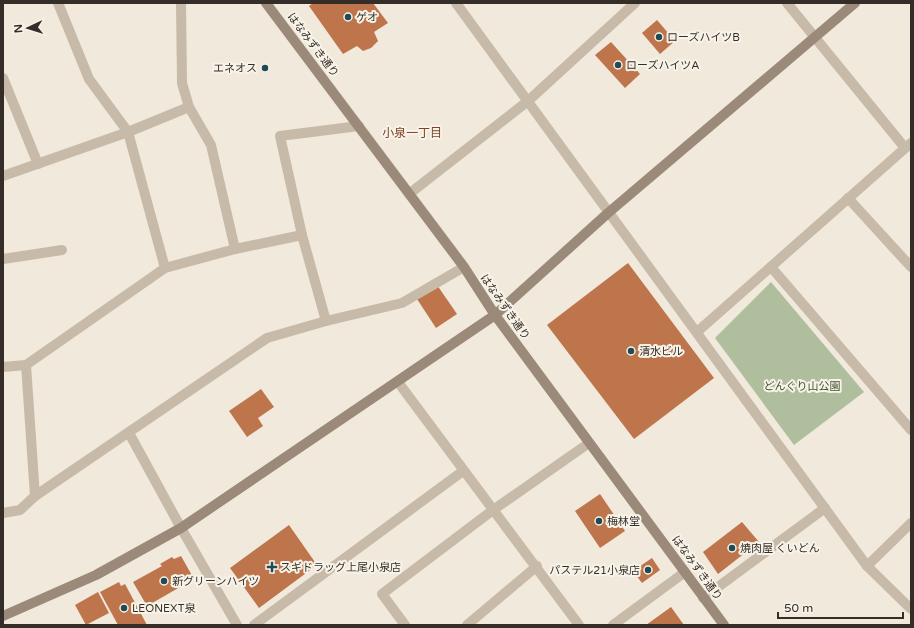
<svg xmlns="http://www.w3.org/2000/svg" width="914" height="628" font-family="'Varela Round','Noto Sans JP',sans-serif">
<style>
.green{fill:#afbe9d}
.building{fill:#be754c}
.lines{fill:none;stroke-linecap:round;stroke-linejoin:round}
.street{stroke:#c8baa9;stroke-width:10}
.secondary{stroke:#9b8a7a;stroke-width:10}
.poi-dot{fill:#204b54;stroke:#f8f3e8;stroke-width:1.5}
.labels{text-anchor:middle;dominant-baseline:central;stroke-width:4;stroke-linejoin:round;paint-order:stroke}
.poi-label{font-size:11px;fill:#352e28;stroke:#f8f3e8;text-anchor:start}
.street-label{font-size:11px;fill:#352e28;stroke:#f8f3e8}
.park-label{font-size:11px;fill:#40522d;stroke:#f8f3e8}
.neighbourhood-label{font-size:12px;fill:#7f4526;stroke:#f8f3e8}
</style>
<rect width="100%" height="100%" fill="#f0e9dc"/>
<polygon class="green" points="771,282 864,392 794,445 715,338"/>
<g class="building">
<polygon points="313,3 373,3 388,23 374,32 378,41 371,48 363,51 357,46 343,54 309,6"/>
<polygon points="657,20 675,41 660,54 642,33"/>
<polygon points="611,42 640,74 625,88 595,55"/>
<polygon points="628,263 714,378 634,439 547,325"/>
<polygon points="437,285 457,314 436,328 417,299"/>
<polygon points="261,389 274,407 258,418 263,426 247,437 229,411"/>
<polygon points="600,494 625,531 600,548 575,511"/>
<polygon points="742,522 759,542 718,574 703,552"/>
<polygon points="289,525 317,565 259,608 230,568"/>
<polygon points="181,556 194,579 147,606 133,582 162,566 160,564 172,557 174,559"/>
<polygon points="652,558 660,570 642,583 633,571"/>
<polygon points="119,582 121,586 125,584 147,625 118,625 100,592"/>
<polygon points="98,592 109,613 86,625 75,605"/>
<polygon points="671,607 684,625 646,625"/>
</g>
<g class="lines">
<g class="street">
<polyline points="58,3 89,79 128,132 165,268"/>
<polyline points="181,3 182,83 189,107 211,145 235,249"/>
<polyline points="456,3 867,566 911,609"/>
<polyline points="787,3 905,148"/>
<polyline points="3,78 38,164"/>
<polyline points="3,176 128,132 189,107"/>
<polyline points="409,194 528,101 635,3"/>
<polyline points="848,198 911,267"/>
<polyline points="3,259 62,250"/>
<polyline points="771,267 911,430"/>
<polyline points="326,321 302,235 280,136 359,126"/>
<polyline points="697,332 911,143"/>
<polyline points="26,365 35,496"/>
<polyline points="3,367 26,365 165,268 235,249 302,235"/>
<polyline points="398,382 579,625"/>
<polyline points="129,433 181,528 237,625"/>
<polyline points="3,513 20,510 35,496 267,338 326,321 402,303 464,267"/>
<polyline points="867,566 911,523"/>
<polyline points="703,598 825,508"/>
<polyline points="254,625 463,471"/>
<polyline points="405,625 382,594 493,510 589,443"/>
<polyline points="467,625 537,566"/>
<polyline points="613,625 685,572"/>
</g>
<g class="secondary">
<polyline points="266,3 464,267 495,315 724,625"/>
<polyline points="3,616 96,575 181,528 495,315 608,213 855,3"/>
</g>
</g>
<g class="poi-dot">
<circle cx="348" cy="17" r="4"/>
<circle cx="659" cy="37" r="4"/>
<circle cx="618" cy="65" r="4"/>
<circle cx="265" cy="68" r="4"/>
<circle cx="631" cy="351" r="4"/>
<circle cx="599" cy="521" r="4"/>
<circle cx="732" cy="548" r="4"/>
<path d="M270 561h4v4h4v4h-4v4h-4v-4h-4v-4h4z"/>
<circle cx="648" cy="570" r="4"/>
<circle cx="164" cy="581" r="4"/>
<circle cx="124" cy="608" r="4"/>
</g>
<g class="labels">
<g class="poi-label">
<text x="356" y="17">ゲオ</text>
<text x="667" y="37">ローズハイツB</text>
<text x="626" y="65">ローズハイツA</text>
<text x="257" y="68" text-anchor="end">エネオス</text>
<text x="639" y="351">清水ビル</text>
<text x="607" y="521">梅林堂</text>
<text x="740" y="548">焼肉屋 くいどん</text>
<text x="280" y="567">スギドラッグ上尾小泉店</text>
<text x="640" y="570" text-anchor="end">パステル21小泉店</text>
<text x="172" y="581">新グリーンハイツ</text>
<text x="132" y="608">LEONEXT泉</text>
</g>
<g class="street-label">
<text transform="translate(313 45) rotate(53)">はなみずき通り</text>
<text transform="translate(505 307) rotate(55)">はなみずき通り</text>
<text transform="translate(697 568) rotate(54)">はなみずき通り</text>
</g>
<g class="park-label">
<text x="802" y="386">どんぐり山公園</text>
</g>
<g class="neighbourhood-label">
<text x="412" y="133">小泉一丁目</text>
</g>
</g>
<rect width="914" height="628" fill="none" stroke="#352e28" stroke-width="8"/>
<g transform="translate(28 28) rotate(266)" stroke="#f8f3e8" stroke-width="3" paint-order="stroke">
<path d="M0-3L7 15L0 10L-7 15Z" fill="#352e28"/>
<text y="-6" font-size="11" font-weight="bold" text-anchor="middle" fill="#352e28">N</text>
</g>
<path d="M778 612v6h125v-6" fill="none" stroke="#352e28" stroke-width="2"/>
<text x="784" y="612" font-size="12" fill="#352e28" stroke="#f8f3e8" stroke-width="3" paint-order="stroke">50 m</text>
</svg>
